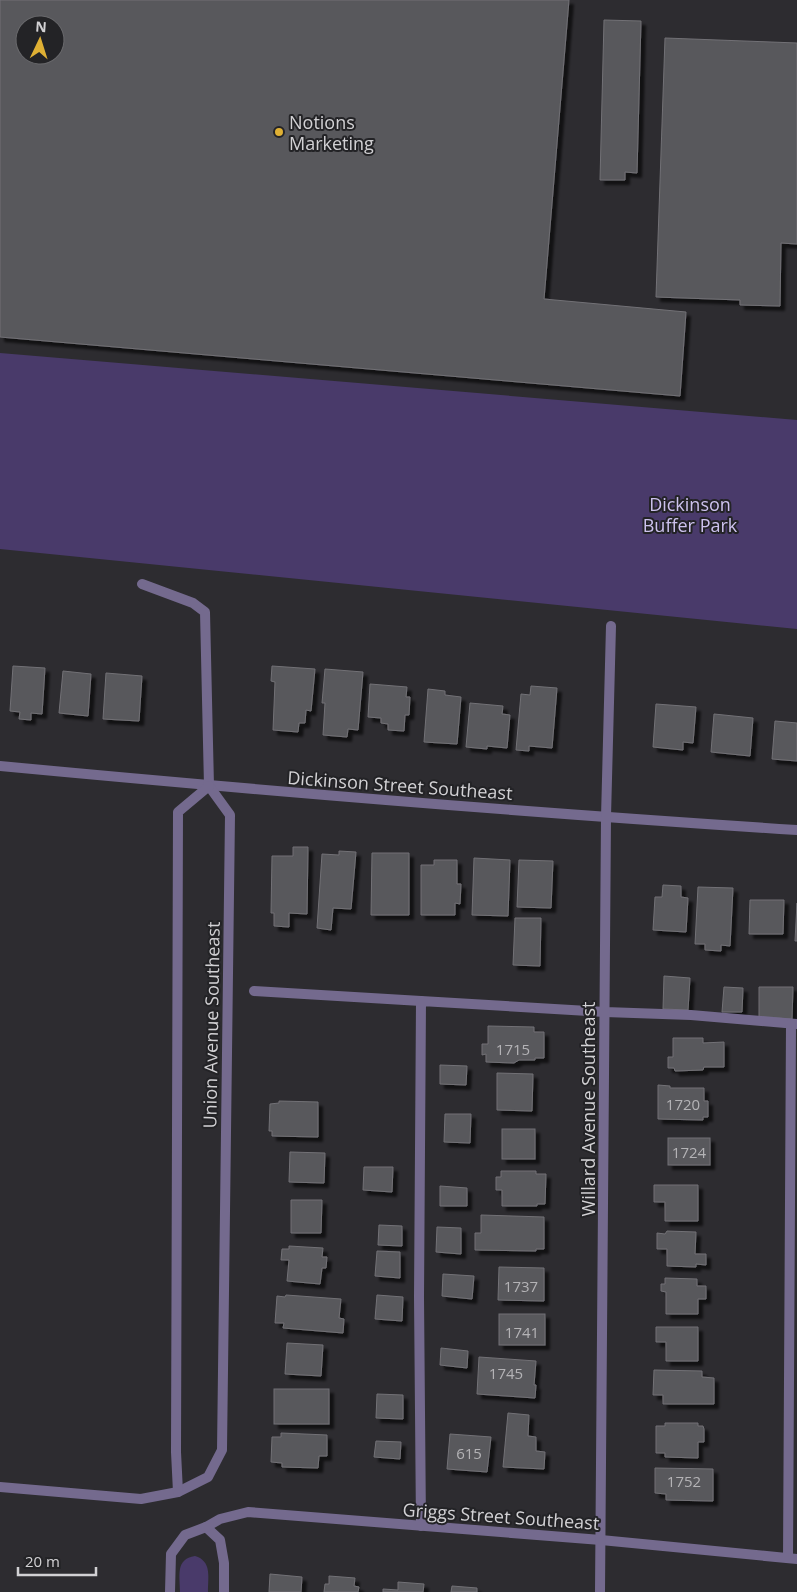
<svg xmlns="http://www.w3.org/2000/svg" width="797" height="1592" font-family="'Open Sans',sans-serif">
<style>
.green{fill:#493a6a}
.building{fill:#58585b;stroke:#727176;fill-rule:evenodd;filter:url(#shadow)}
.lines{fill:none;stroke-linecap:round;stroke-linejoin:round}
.service{stroke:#746a8e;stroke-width:10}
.minor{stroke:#746a8e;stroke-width:10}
.poi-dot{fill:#dfb034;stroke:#232326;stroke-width:2}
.labels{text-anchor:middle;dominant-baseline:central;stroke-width:4;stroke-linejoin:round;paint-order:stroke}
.number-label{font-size:15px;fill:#b4b3b6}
.poi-label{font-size:18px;fill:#d2d1d4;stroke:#232326;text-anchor:start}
.park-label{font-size:18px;fill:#cdc2ee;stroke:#232326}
.street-label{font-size:18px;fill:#d2d1d4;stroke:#232326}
</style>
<defs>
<filter id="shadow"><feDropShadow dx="4.5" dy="4.5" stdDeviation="1" flood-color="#0009"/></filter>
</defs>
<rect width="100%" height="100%" fill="#2d2c30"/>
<g class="green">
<polygon points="0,353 797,420 797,629 0,549"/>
<path d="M195,1556C212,1561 208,1577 208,1592H180C180,1576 175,1559 195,1556Z"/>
</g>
<g class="building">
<path d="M0,0H569L544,299L686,312L680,396L0,337ZM25,25H55V55H25Z"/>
<polygon points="604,20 641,21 637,173 625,172 625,180 600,180"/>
<polygon points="665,38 797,43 797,244 781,243 780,306 740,305 740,300 656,297"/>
<polygon points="13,666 45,668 42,714 31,713 31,720 19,719 20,712 10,711"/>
<polygon points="272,666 315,669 311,711 306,710 305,723 299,723 298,732 273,730 275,682 271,681"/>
<polygon points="325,669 363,672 358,730 348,729 347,737 323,735 325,703 322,703"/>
<polygon points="63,671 91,674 88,716 59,713"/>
<polygon points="106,673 142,676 139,721 103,719"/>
<polygon points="370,684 407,687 406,697 410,697 409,715 405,715 404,731 388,730 388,724 381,723 381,718 368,717"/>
<polygon points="531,686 557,688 552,748 529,746 529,751 516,750 521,694 530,695"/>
<polygon points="428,689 445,691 445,695 461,697 457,744 424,742"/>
<polygon points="470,703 503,706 502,714 510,715 507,748 487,746 487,749 466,747"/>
<polygon points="656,704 696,707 693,743 683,742 683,750 653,747"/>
<polygon points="714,714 753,718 750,756 711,752"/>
<polygon points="775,721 797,723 797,761 772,759"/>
<polygon points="293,847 308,847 307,914 289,913 289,927 274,926 274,913 271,913 272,856 293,856"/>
<polygon points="339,851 356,852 351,909 333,908 331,930 317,928 322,854 339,855"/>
<polygon points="372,853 409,853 409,915 371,915"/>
<polygon points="474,858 510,860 508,916 472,915"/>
<polygon points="434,860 457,860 457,884 461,884 460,904 455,903 455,915 421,915 421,865 434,865"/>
<polygon points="519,860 553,861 551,908 517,907"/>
<polygon points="663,885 681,886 681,897 688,898 686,932 653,930 655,897 662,897"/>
<polygon points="698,887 733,888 730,946 721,945 721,951 705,950 705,944 695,944"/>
<polygon points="750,900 784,900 783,934 749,934"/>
<polygon points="797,903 797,941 795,941"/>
<polygon points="515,918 541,918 540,966 513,965"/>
<polygon points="664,976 690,978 688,1010 663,1009"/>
<polygon points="724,987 743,988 742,1012 722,1012"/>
<polygon points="759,987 793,987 792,1019 759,1017"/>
<polygon points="488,1026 534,1027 534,1032 544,1032 544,1058 535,1058 535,1060 519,1060 514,1063 486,1062 486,1054 482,1055 482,1044 488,1044"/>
<polygon points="673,1038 703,1038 703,1043 724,1042 724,1067 704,1067 703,1070 675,1071 674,1068 668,1068 668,1057 673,1057"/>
<polygon points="440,1065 467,1066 466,1085 440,1084"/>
<polygon points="497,1073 533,1074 532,1111 497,1110"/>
<polygon points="658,1085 670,1086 670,1088 704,1088 704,1101 708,1101 708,1117 703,1117 703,1120 658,1119"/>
<polygon points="279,1101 318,1102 318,1137 272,1136 272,1131 269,1131 270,1104 279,1103"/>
<polygon points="445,1114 471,1114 470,1143 444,1142"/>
<rect x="502" y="1129" width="33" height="30"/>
<rect x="668" y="1138" width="42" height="27"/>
<polygon points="290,1152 325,1153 324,1183 289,1182"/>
<polygon points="364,1167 393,1167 392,1192 363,1190"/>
<polygon points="501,1171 536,1171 536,1174 546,1174 545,1204 537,1204 537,1206 502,1206 502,1190 496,1190 496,1177 501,1177"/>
<polygon points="654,1185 698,1185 698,1221 665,1221 665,1202 654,1202"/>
<polygon points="440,1186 467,1188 467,1206 440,1206"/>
<polygon points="291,1200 322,1200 321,1233 291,1233"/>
<polygon points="481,1215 544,1217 544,1249 536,1249 536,1251 475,1250 475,1233 481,1233"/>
<polygon points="379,1225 402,1226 402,1246 378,1245"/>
<polygon points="437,1227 461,1228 461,1254 436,1252"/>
<polygon points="667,1231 696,1232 695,1254 706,1254 706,1265 696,1264 696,1267 667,1266 667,1249 657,1249 657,1233 665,1234"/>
<polygon points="289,1246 323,1248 322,1257 327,1257 326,1268 322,1268 320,1284 287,1281 289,1260 281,1260 282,1249 289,1249"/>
<polygon points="377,1251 400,1252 400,1278 375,1276"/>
<polygon points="499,1267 544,1268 544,1301 498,1300"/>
<polygon points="443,1274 474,1276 472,1299 442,1296"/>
<polygon points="665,1278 697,1279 697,1286 706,1286 706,1299 698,1299 698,1314 666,1314 666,1292 661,1291 661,1284 665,1284"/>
<polygon points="286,1295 341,1299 339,1318 344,1319 343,1333 283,1328 284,1323 275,1323 277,1296 285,1297"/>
<polygon points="377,1295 403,1297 402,1321 375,1319"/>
<rect x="499" y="1314" width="46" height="31"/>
<polygon points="656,1327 698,1327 698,1361 666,1361 666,1342 656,1342"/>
<polygon points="287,1343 323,1345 321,1376 285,1374"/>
<polygon points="441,1348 468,1351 467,1368 440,1365"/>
<polygon points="479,1357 536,1361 534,1385 536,1385 535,1398 477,1394"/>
<polygon points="654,1370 702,1371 702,1377 714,1378 714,1404 663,1404 663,1395 653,1395"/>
<rect x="274" y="1389" width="55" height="35"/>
<polygon points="377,1394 403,1395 403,1419 376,1418"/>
<polygon points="508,1413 529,1415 528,1436 536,1437 536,1451 545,1452 544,1469 503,1467"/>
<polygon points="665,1423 698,1423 698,1426 703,1426 704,1429 704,1442 698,1442 698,1458 665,1457 665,1453 656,1453 656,1426 665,1426"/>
<polygon points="281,1433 327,1435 327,1456 319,1456 318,1468 282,1467 282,1463 271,1462 272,1437 281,1437"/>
<polygon points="450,1434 491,1437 487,1472 447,1469"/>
<polygon points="376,1441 401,1442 400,1459 374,1457"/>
<polygon points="655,1468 713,1469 713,1501 666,1500 666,1494 655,1493"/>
<polygon points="270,1574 302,1577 301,1592 269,1592"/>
<polygon points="329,1576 355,1578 354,1586 359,1587 358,1592 324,1592 325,1584 329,1584"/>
<polygon points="398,1582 424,1584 423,1592 383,1592 383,1589 398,1590"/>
<polygon points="452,1586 477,1588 477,1592 451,1592"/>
</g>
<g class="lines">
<g class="service">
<polyline points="254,991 421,1001"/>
<polyline points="421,1526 419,1297 421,1001 605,1012 691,1015 797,1024"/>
<polyline points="788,1558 791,1024"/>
</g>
<g class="minor">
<path d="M0,766C265,791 531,813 797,830"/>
<polyline points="0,1487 141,1499 178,1492 208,1477 222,1450 230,815 209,786 205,612 193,603 142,584"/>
<polyline points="178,1492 176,1452 178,812 209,786"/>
<polyline points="206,1527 220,1540 224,1563 224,1592"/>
<polyline points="170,1592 171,1554 185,1535 206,1527 220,1519 248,1512 601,1540 797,1559"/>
<polyline points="600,1592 606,817 611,626"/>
</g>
</g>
<circle class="poi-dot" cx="279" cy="132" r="5"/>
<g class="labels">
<g class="number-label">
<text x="513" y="1049">1715</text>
<text x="683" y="1104">1720</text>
<text x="689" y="1152">1724</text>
<text x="521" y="1286">1737</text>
<text x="522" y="1332">1741</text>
<text x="506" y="1373">1745</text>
<text x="469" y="1453">615</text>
<text x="684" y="1481">1752</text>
</g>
<g class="poi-label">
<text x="289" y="122">Notions<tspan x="289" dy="21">Marketing</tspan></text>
</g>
<g class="park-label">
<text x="690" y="504">Dickinson<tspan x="690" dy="21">Buffer Park</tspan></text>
</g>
<g class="street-label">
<text transform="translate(400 785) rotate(4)">Dickinson Street Southeast</text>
<text transform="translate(211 1025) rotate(-89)">Union Avenue Southeast</text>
<text transform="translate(588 1109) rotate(-90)">Willard Avenue Southeast</text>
<text transform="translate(501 1516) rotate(4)">Griggs Street Southeast</text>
</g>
</g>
<g transform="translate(40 40) rotate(4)"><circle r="24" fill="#232326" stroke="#69696c"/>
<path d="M0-4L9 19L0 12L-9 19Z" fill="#dfb034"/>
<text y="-8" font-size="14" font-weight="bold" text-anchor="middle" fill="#d2d1d4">N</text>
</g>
<path d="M18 1567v8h78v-8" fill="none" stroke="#d2d1d4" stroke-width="2.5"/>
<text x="25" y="1567" font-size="15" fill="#d2d1d4" stroke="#232326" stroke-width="4" paint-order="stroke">20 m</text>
</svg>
